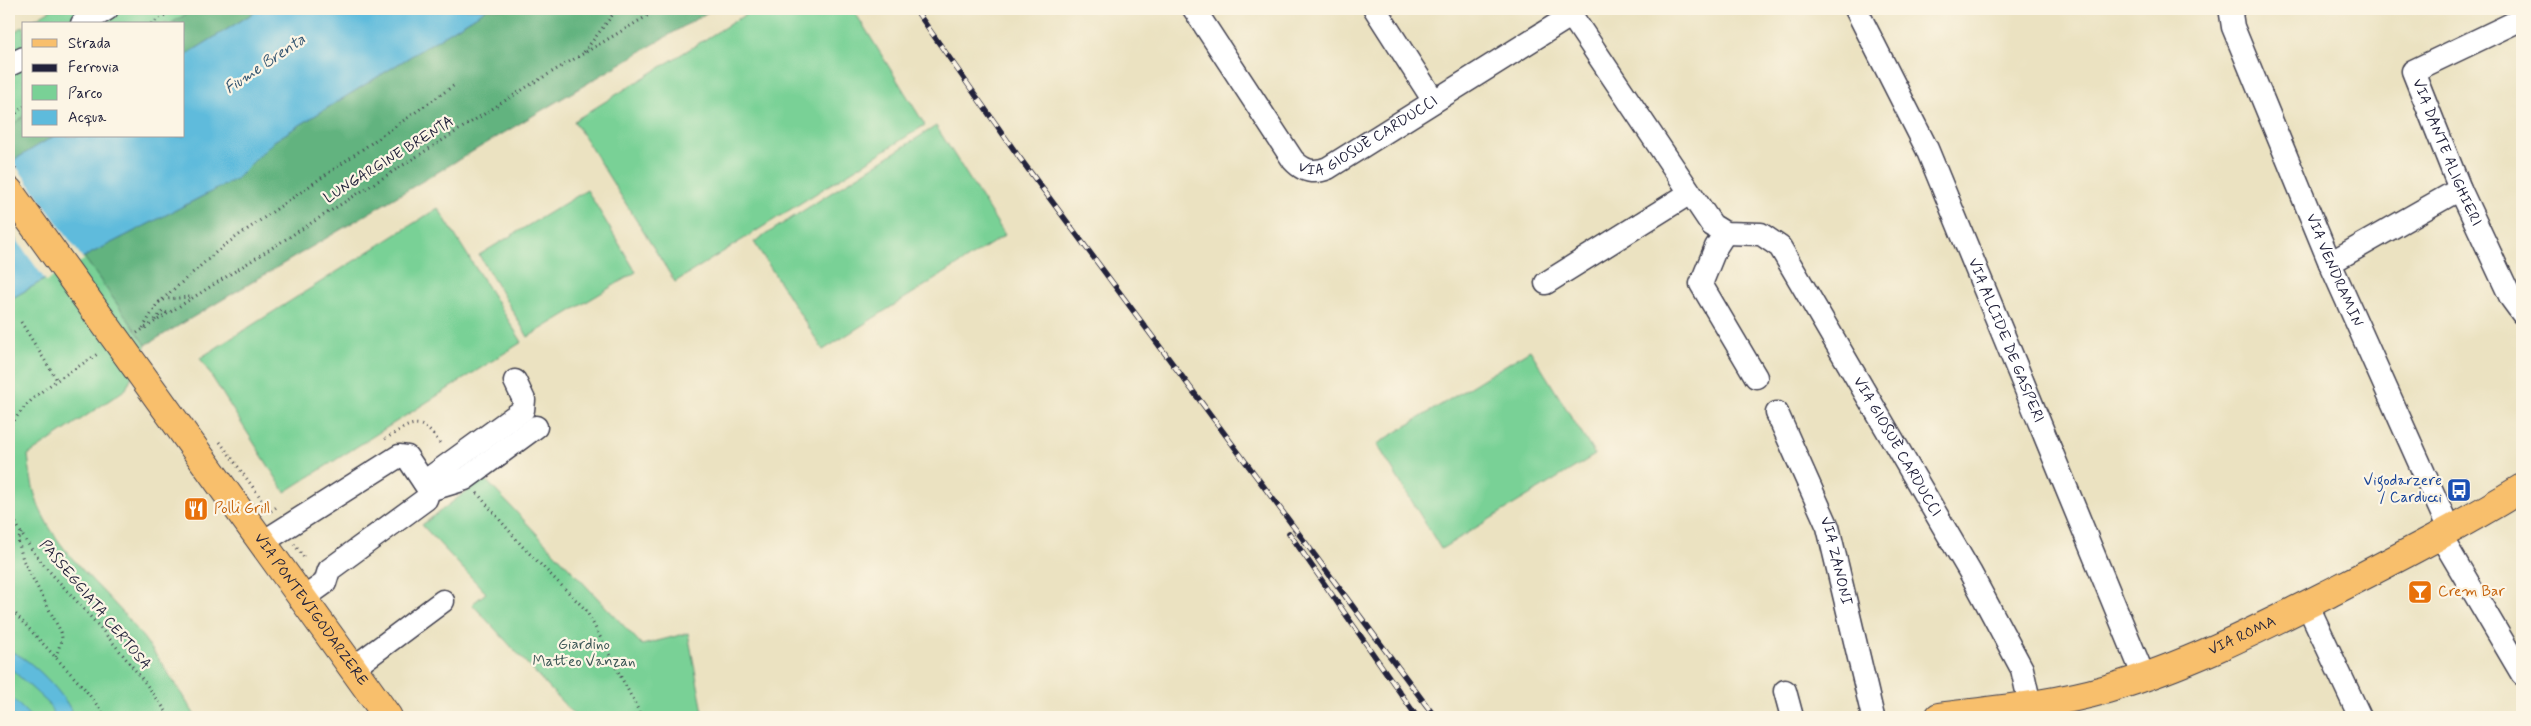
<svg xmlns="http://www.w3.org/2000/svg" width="2531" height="726" font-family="Mynerve,sans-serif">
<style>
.green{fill:#79d196;stroke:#4e7a68}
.forest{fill:#62b37f;stroke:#426a5d}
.water{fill:#5ebbdc;stroke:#406e8c}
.pier{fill:#ebe2c1}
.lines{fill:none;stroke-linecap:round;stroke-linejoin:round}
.minor-casing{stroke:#403f4f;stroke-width:25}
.major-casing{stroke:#403f4f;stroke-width:30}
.path{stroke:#403f4f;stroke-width:3;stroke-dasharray:1 4;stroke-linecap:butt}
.minor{stroke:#fff;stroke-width:22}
.major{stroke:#f8bf6c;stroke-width:28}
.rail-casing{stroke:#22223b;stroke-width:5.5}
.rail{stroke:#fcf5e5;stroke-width:4;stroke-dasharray:11;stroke-linecap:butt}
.labels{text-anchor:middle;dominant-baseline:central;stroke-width:4.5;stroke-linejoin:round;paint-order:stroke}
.street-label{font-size:15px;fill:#22223b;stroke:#fcf5e5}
.transit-label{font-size:15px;fill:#164399;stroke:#fcf5e5;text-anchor:end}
.food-label{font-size:15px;fill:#c56008;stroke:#fcf5e5;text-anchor:start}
.park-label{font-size:15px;fill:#3c5756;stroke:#fcf5e5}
.water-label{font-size:16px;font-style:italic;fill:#375873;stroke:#fcf5e5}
</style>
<rect width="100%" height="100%" fill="#fcf5e5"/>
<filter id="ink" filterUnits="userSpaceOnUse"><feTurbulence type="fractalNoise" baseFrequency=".02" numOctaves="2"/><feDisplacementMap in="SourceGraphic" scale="10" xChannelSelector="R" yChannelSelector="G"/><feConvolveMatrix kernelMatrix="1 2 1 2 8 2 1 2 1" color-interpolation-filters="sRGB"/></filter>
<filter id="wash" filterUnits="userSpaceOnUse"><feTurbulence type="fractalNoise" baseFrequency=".0096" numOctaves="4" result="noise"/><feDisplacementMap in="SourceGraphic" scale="20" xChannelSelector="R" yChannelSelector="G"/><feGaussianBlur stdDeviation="1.12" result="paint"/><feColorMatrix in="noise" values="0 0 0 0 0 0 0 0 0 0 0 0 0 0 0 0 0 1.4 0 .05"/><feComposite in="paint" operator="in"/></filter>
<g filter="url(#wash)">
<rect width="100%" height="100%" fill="#ebe2c1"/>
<g class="green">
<polygon points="52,9 195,9 170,24 27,24"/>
<polygon points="754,9 853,9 925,125 675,282 574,121"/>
<polygon points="24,26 24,116 9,127 9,35"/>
<polygon points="936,126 1005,235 823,350 754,242"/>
<polygon points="587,190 636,272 528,337 479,255"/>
<polygon points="438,208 522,342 285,492 200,358"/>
<path d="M84,257L146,345L126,389L28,455C30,471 32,488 38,504C55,548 94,580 124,614C152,646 174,682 196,717H31L9,695V300Z"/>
<polygon points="1530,350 1595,455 1441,549 1377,444"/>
<polygon points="484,478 642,645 688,633 704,717 576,717 472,604 486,593 422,525"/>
</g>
<g class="forest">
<polygon points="195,9 260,9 184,56 184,24 170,24"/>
<polygon points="487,9 713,9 146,345 84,257 236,179 274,141"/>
<polygon points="24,116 24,136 54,136 9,163 9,127"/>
</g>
<g class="water">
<polygon points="260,9 487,9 274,141 236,179 84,257 9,300 9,163 54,136 184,136 184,56"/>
<path d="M9,651C29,656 68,697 74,717H55L48,703L9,667Z"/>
<polygon points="9,695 31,717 9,717"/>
</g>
<polygon class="pier" points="11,159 84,260 46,281 9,229 9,161"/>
</g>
<g filter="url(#ink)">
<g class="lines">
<defs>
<g id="minor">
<path id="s1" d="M1194,9L1293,160C1303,171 1314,174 1328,168L1572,15"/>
<polyline points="1375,9 1434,101"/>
<path id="s2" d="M1567,9L1712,225L1725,233L1761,234L1780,247L1970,572L2022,669L2030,705"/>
<path id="s3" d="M1856,9L1927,149L2144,677"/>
<path id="s4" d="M2233,9L2231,14L2233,27L2330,263L2449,529"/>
<path id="s5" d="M2522,19L2413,71L2460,189L2511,298L2522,313"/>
<polyline points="82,24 107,9"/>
<polyline points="9,65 24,58"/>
<polyline points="1725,233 1716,247 1701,284 1756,377"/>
<polyline points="2330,263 2460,189"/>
<polyline points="1546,283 1690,193"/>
<path id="s6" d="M1777,413L1828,527L1873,717"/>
<polyline points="424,482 523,410 524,400 515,381"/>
<polyline points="429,490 465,479 536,427"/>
<polyline points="2440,535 2522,674"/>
<polyline points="263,542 399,456 407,457 429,490 426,499 329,570 325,583 304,598"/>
<polyline points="2307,604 2360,717"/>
<polyline points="353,668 443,601"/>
<polyline points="1785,691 1792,717"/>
</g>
<g id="major">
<path id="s7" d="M9,191L388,717"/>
<path id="s8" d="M1939,717C1994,710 2052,705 2107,689C2183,667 2255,631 2326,595C2392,561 2459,527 2522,488"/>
</g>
</defs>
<use href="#minor" class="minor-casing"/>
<use href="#major" class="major-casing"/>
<g class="path">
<polyline points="151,24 175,9"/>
<polyline points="584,52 617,9"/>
<polyline points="9,120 24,106"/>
<polyline points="9,161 16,170"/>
<polyline points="159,302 166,299 190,297"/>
<polyline points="155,320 163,311 167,313"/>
<polyline points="21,322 57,380"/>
<polyline points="143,328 157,304 222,247 456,84"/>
<polyline points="137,333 530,85 659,9"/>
<path d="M9,429C29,392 66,376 99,353"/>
<path d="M385,439C414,421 420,415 442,446"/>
<polyline points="220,442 271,512"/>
<polyline points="477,493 523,547 586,610 642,717"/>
<path d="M9,504C20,547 61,582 89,615C118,648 145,681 170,717"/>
<polyline points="271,511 278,506"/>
<polyline points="22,533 18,540 23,560 61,632 62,638 56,657"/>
<polyline points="294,544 305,559"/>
<polyline points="9,607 84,688 106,717"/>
</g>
<use href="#minor" class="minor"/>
<use href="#major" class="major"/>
<defs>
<g id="rail">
<polyline points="915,9 1019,157 1435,717"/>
<polyline points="1289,533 1417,717"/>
</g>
</defs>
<use href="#rail" class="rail-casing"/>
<use href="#rail" class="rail"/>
</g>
</g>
<defs>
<symbol id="bus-square" viewBox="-11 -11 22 22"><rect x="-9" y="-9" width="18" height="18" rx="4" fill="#1a4fb4" stroke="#fcf5e5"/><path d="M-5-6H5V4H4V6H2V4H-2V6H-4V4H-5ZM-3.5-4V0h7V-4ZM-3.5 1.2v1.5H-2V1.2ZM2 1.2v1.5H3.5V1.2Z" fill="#fff"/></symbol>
<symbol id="restaurant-square" viewBox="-11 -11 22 22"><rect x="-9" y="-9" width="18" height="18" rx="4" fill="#e8710a" stroke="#fcf5e5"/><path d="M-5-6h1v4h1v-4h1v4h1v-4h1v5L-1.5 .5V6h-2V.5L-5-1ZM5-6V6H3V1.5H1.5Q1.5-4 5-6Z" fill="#fff"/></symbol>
<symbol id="bar-square" viewBox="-11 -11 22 22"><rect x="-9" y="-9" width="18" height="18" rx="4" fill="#e8710a" stroke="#fcf5e5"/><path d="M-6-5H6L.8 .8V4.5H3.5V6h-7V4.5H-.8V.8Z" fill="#fff"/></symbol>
</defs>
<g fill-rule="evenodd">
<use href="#bus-square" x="2445" y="476" width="28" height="28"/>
<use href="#restaurant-square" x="182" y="495" width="28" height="28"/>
<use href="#bar-square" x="2406" y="578" width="28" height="28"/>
</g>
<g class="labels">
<g class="street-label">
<text stroke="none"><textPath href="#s1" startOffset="268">VIA GIOSUÈ CARDUCCI</textPath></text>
<text stroke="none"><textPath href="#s5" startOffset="209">VIA DANTE ALIGHIERI</textPath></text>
<text transform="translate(389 160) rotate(-32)">LUNGARGINE BRENTA</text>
<text stroke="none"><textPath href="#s4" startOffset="282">VIA VENDRAMIN</textPath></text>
<text stroke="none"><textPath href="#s3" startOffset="364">VIA ALCIDE DE GASPERI</textPath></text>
<text stroke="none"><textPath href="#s2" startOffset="566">VIA GIOSUÈ CARDUCCI</textPath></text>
<text stroke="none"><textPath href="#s6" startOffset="160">VIA ZANONI</textPath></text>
<text transform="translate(95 605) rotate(50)">PASSEGGIATA CERTOSA</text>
<text stroke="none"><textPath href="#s7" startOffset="516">VIA PONTEVIGODARZERE</textPath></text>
<text stroke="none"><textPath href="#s8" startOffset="316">VIA ROMA</textPath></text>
</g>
<g class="transit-label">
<text x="2442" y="481">Vigodarzere<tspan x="2442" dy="17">/ Carducci</tspan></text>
</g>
<g class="food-label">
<text x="214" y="509">Polli Grill</text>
<text x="2438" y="592">Crem Bar</text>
</g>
<g class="park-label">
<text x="584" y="645">Giardino<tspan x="584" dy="17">Matteo Vanzan</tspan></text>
</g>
<g class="water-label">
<text transform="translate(265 64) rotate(-34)">Fiume Brenta</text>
</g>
</g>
<rect width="2531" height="726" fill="none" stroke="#fcf5e5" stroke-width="30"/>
<rect x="22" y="22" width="162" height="115" fill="#fcf5e5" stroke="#a5a1a1"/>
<rect x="32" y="39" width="25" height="8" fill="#f8bf6c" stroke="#a5a1a1"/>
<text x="68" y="48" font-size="15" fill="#22223b">Strada</text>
<rect x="32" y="64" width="25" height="8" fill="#22223b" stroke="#a5a1a1"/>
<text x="68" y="72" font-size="15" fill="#22223b">Ferrovia</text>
<rect x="32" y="85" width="25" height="15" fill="#79d196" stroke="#a5a1a1"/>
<text x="68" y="98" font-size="15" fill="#22223b">Parco</text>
<rect x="32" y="110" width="25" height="15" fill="#5ebbdc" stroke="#a5a1a1"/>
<text x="68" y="122" font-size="15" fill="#22223b">Acqua</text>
</svg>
